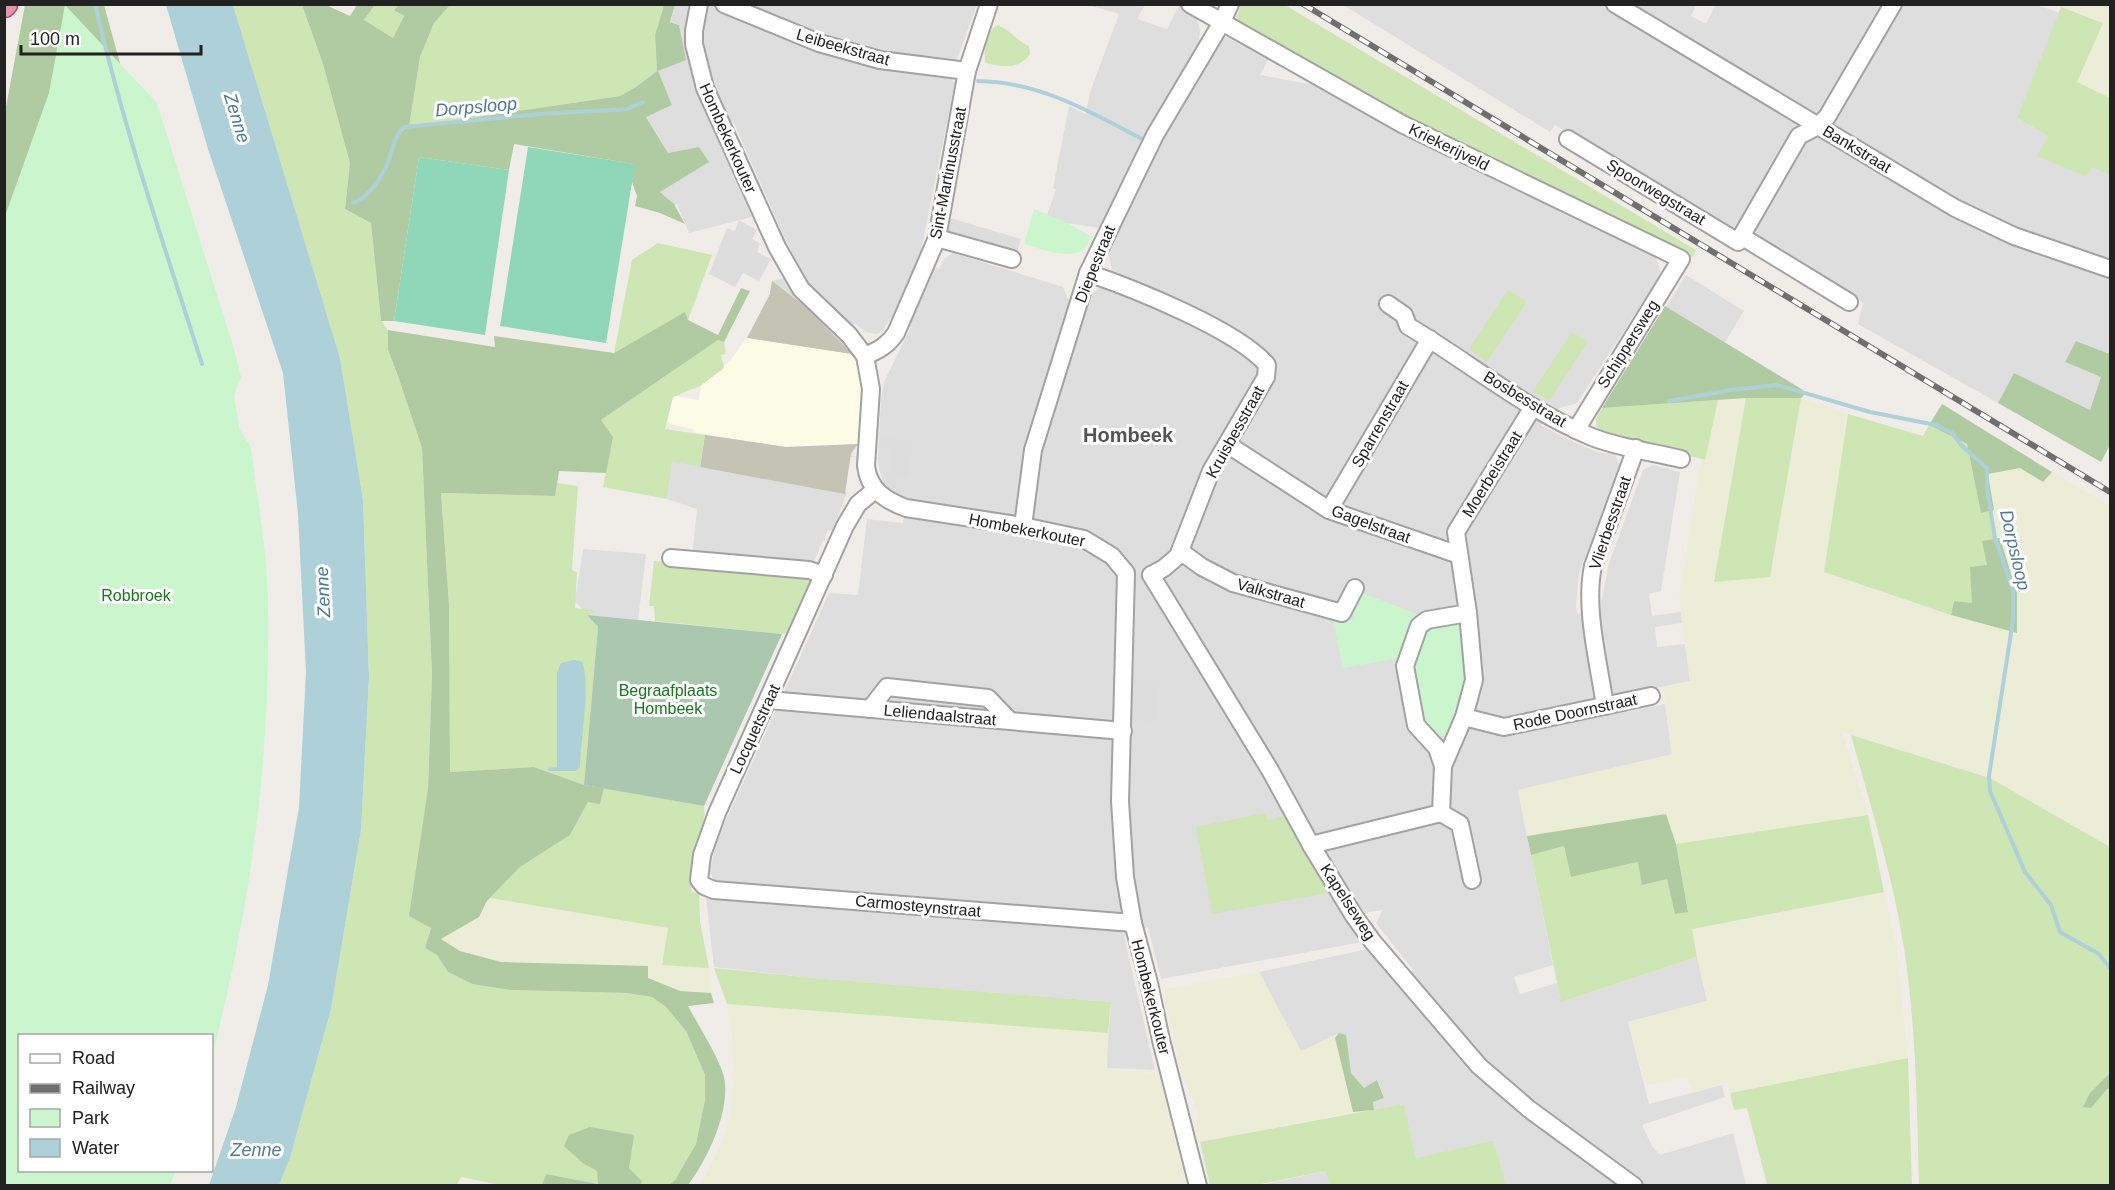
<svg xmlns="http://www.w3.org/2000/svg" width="2115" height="1190" font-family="Helvetica,sans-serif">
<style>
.residential{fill:#dfdede}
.education{fill:#fcfbe6}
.construction{fill:#c4c4b5}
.farmland{fill:#ecedd6}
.grass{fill:#cee5b4}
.forest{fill:#b0cba2}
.cemetery{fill:#acc7af}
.park{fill:#cbf5cd}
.pitch{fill:#8fd7b8}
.parking{fill:#ddd}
.water{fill:#aed1d9}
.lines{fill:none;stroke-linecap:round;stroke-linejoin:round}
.stream{stroke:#aed1d9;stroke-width:4}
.minor-casing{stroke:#a2a2a2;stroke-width:20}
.highway-casing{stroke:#ca3972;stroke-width:27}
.minor{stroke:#fff;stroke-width:16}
.highway{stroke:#df99a9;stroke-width:24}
.rail-casing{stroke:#6f6f6f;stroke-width:6}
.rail{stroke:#fff;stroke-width:4;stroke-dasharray:11;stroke-linecap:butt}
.labels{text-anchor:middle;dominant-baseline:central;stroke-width:6;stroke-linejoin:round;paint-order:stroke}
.street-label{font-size:16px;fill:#212121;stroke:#fff}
.park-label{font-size:16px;fill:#17771b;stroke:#fff}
.water-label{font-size:18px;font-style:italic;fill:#4f7899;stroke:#fff}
.quarter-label{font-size:20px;font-weight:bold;fill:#545454;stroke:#fff}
</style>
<rect width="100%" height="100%" fill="#f0ede9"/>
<g class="residential">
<polygon points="1716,4 1888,5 1892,20 1901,4 2035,4 2060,13 2017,118 2048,136 2038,156 2086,177 2091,166 2110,175 2110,354 2077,341 2065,362 2101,377 2090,410 2014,373 1998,403 1858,324 1863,303 1751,235 1742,223 1731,231 1555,125 1550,132 1343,5 1696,5 1691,16 1706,24"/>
<polygon points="675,5 977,5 957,59 931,56 929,76 951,79 955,83 919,260 939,269 944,259 953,253 1063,287 1068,299 1090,295 1101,287 1112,269 1107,249 1113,234 1094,227 1045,220 1056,190 1053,188 1069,106 1086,114 1090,92 1119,14 1088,5 1145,5 1137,19 1167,29 1179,5 1197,17 1200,31 1199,39 1216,48 1224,36 1268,60 1260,75 1314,85 1559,208 1557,211 1656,256 1661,274 1577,403 1560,408 1541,425 1559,435 1594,451 1615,455 1620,466 1618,472 1619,473 1579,572 1576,606 1577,614 1600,608 1609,563 1643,470 1653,465 1680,472 1661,591 1649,594 1652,616 1681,612 1682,623 1655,627 1657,647 1685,644 1690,681 1621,695 1627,712 1665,704 1672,755 1518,790 1553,965 1514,977 1520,994 1557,983 1561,1002 1697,957 1707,1001 1628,1022 1649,1104 1722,1085 1725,1097 1642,1125 1652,1146 1660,1155 1733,1133 1746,1185 1506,1185 1494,1140 1416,1158 1404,1104 1374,1110 1373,1102 1384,1097 1377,1080 1364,1088 1351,1073 1339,1033 1301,1052 1259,972 1368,949 1396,983 1413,970 1376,923 1383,910 1368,912 1351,926 1362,941 1357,943 1161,979 1148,927 1124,936 1155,1070 1106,1068 1111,1002 813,978 714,967 706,898 718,898 720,881 714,880 710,872 717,840 829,593 858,595 867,519 903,523 908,499 894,495 884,485 879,469 878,459 850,457 844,491 847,493 832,531 828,530 812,566 692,558 697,509 667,499 672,462 700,467 705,435 787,447 858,444 851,456 878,458 881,401 884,382 911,327 891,317 882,332 876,334 866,332 855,324 840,339 852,354 747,338 770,294 772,281 802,273 782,232 733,121 714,132 752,217 689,233 677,204 666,209 660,192 708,162 699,147 668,153 646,116 672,105 657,71 681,41"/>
<polygon points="1686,275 1744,311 1722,347 1663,312"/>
<polygon points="583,549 646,554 638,620 587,615 575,601"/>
<polygon points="1327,1171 1329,1185 1256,1186"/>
</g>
<polygon class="education" points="747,338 852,354 858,365 862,381 858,444 786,447 693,432 694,429 670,424 666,418 669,404 675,396 699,400 701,385 730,361"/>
<g class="construction">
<polygon points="772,281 806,307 852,354 747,338 770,294"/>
<polygon points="705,435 786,447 858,444 851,453 845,494 700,467"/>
</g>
<g class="farmland">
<polygon points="2054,5 2110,5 2110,98 2076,82 2103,23"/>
<polygon points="1746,398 1714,582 1770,576 1801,398 1848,414 1824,572 1951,615 2016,633 2017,593 2000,538 1995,539 1989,511 1994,510 1988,474 2020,468 2043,482 2052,472 2110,506 2110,847 1990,778 1842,732 1868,815 1676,844 1665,815 1527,836 1518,790 1672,754 1663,687 1690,681 1679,599 1699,470 1718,400"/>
<polygon points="1884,892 1897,949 1908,1058 1730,1093 1727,1082 1693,1093 1687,1077 1646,1086 1628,1022 1707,1001 1691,929"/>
<polygon points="490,898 669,928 662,965 709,968 711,993 680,991 647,978 647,966 501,962 460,951 440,939 479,917"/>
<polygon points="1259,972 1301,1051 1339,1033 1335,1038 1353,1112 1200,1142 1196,1131 1197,1110 1181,1072 1163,989"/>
<polygon points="727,1004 1108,1033 1107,1068 1158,1074 1186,1185 698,1186 705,1176 721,1145 731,1114 733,1079 732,1040"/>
</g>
<g class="grass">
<polygon points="233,5 302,5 323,64 350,163 345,209 371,223 381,321 388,330 388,350 398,376 422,448 432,675 428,789 431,928 425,948 437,955 448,972 472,984 510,990 627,993 652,997 666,1007 686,1031 705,1075 705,1100 696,1144 675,1180 669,1185 641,1185 642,1181 629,1168 584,1164 597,1171 598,1184 546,1174 542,1186 500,1185 461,1177 456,1186 279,1185 290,1158 331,1009 361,830 369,677 363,500 340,358"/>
<polygon points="375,5 399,5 395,10 404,16 393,38 364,20"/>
<polygon points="450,5 664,5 655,35 657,71 636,87 620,96 409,127 420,57 434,23"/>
<polygon points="1240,5 1285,5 1696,250 1693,257 1486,161 1236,23"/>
<polygon points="2061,7 2103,23 2077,82 2110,98 2110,175 2092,167 2086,177 2037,156 2048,136 2017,118"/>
<path d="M997,25C1009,29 1017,41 1029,46L1030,54C1019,70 1002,67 986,63C982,53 987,31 997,25Z"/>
<polygon points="658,243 712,255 688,320 685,313 614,353 632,260"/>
<polygon points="1508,290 1527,302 1487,362 1469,349"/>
<polygon points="1572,332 1588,342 1549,401 1533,391"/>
<polygon points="718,340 724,342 726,354 721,355 724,368 700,386 673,397 665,429 705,435 700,467 672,462 667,499 603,487 613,437 601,420"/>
<polygon points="1746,398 1801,398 1770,577 1714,582"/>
<polygon points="1718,400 1705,460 1607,434 1596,426 1596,419 1602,408"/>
<polygon points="1848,414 1923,436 1929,425 1967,444 1981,512 1989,511 1995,539 1983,541 1987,565 1972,603 1954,601 1951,615 1824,572"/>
<polygon points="557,483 578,486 572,570 577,572 575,608 596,611 587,615 598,627 584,785 534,767 450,772 449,604 441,493 554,496"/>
<polygon points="654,561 814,573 787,633 782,634 655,621 654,606 649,606"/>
<path d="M1851,735L1990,778L2110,847V1073L2091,1107L2107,1088H2110V1185H1919C1917,1106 1916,1027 1904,948C1893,876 1870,805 1851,735Z"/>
<path d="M604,788L704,806C704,811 705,816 704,821C699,845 685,866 692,892L699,894L700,921L709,968L662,965L668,928L490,898L520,867L570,835L588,802L600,803Z"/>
<polygon points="1265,813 1268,820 1287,816 1334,892 1212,914 1196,827"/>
<polygon points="1868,815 1884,892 1692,929 1697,957 1561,1002 1531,855 1564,846 1571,877 1638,862 1667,879 1676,914 1688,911 1676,844"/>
<polygon points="714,968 813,978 1111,1002 1108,1033 727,1004"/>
<polygon points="1908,1058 1912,1185 1767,1184 1747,1108 1734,1110 1730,1093"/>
<polygon points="1404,1104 1416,1158 1494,1140 1506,1185 1329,1185 1326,1171 1256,1185 1210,1185 1200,1142"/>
</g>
<g class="forest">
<polygon points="25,5 104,5 140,136 5,313 5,112"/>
<polygon points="302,5 326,5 350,16 357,5 375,5 364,20 393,38 404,16 394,10 399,5 450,5 434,23 420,57 409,127 620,96 636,87 657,71 655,35 664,5 675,5 670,22 679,25 686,60 658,71 672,105 646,117 668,153 699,147 709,162 660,192 674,204 685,224 660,213 635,206 637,196 632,182 634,164 514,144 509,170 419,157 394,321 381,321 371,223 345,209 350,163 323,64"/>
<path d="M741,288L750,291L724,342L718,340L601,420L613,437L606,473L559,471L555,496L441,493L449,604L450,772L534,767L584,785L604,788L600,804L588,802L570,835L520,867L487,901L479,917L441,939L460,951L501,962L648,966V978L680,991L711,993L714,1003L688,1006C698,1025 719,1057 724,1077C731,1111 707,1160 688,1185H669L675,1180L696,1144L705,1100V1075L686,1031L666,1007L652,997L627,993L510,990L472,984L448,972L437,955L425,948L431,928L409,916L428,789L432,675L422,448L398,376L388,350V330L495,347L494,336L614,353L685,312L688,320L718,335Z"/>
<polygon points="1665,306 1803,390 1804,395 1801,398 1746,398 1602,408"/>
<polygon points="2076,341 2110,354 2110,445 2101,462 1998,403 2014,373 2090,410 2101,377 2065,362"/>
<polygon points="1942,404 2052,472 2043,482 2020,468 1988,474 1994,510 1981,513 1967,444 1929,425"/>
<polygon points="2000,538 2017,593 2017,633 1951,615 1954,601 1972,603 1970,567 1987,565 1982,541"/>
<polygon points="1666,814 1676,844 1688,912 1675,914 1667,879 1642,885 1638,862 1571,877 1564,846 1531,855 1527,836"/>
<polygon points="1339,1033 1346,1035 1351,1073 1364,1088 1377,1080 1384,1098 1373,1102 1374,1110 1353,1112 1335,1038"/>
<polygon points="2110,1073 2110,1088 2107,1089 2091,1108 2083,1107 2090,1093"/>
<polygon points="590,1127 634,1135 629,1168 642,1181 641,1185 542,1185 546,1174 598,1184 597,1171 584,1164 564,1146 569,1135"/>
</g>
<polygon class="cemetery" points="587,615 782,634 704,806 584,785 598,627"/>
<g class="park">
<path d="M65,5L157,103L234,349L241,377L234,396L240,430L251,447C257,498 267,550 268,601C271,756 251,907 212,1056V1036H20V1170L176,1171L170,1185H5L4,219L49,93Z"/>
<path d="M1034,209L1061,220L1092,237L1083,251C1063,258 1044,250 1024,244Z"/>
<polygon points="1360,592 1417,614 1399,658 1343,668 1333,621 1310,614 1311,609 1352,620"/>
<polygon points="1456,620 1463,625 1468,667 1462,700 1449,733 1439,738 1426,732 1413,700 1413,652 1426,631 1441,622"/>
</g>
<g class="pitch">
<polygon points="528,147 635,164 606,343 500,326"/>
<polygon points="419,157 509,170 485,335 394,321"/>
</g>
<g class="parking">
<polygon points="675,5 691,5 686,27 670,22"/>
<polygon points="950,218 1021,239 1017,253 946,232"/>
<polygon points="739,220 757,230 752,239 760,243 757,252 771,259 759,281 743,273 735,287 709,274 727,228 735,231"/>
<polygon points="880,436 912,441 909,477 896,476 897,496 885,485 892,460 889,450"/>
<polygon points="1133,679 1159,680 1158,722 1132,721"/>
</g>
<g class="water">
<polygon points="166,5 233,5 340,358 363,500 369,677 361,830 331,1009 290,1158 279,1185 209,1185 236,1107 268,985 299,807 306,672 298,514 283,373 208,149"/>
<path d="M574,660L581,661C592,677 580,744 580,767L576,771H548V768L557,767V673L561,663Z"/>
</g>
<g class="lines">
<g class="stream">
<path d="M95,4C123,126 164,245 202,364"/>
<path d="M978,81C1040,82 1091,112 1144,140"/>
<path d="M353,203C368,197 379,181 386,167C393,153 392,138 404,127L540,114L627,109L643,102"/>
<polyline points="1669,401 1731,390 1777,385 1870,412 1936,425 1952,433 1962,446 1987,468 1987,488 1995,538 2013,590 2013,620 1989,776 1990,791 2025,872 2051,905 2060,932 2099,954 2110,968"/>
<polyline points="2110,1074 2110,1076"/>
</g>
<defs>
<g id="minor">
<path d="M699,4L694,31V44L705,88L777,247L801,289L849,335L865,356L871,389L866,466C869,490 885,500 906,508L1023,526L1084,539L1112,556L1126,573L1120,801L1125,877L1133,923L1149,983L1161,1040L1198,1186"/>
<polyline points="724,4 819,43 880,60 967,71"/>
<polyline points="1190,4 1402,124 1681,259 1576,430"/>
<polyline points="1615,4 1955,208 2014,236 2110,269"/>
<polyline points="1568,139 1738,242 1799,136 1818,126 1827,117 1893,4"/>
<polyline points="1741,236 1849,302"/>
<polyline points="937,238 1012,259"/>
<path d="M1088,273C1132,288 1238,330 1267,365L1266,377L1211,471L1178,556L1164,568L1151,575"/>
<path d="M1388,304L1404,315L1408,326C1469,362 1526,410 1592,437C1620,448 1652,452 1681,459"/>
<path d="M865,356C879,350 888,345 896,333L937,238L967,71L989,4"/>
<polyline points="1227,444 1329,510 1459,555"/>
<polyline points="875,490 858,504 845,526 717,813 702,855 699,880 704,886 714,890 1133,923"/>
<polyline points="1329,510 1430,339"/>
<polyline points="1023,526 1033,450 1088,273 1155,135 1222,22 1230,4"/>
<polyline points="1180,551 1202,567 1233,583 1342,613 1355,588"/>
<polyline points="671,558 809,570 824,575"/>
<polyline points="1151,575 1270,770 1311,845 1354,916 1373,942 1479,1066 1529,1109 1634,1186"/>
<polyline points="769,700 1123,731"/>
<path d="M1605,706C1599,664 1584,608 1593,566L1636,448"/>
<polyline points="870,709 887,687 988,698 1010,721"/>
<polyline points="1464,717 1504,727 1651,696"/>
<polyline points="1443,766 1437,748 1416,725 1405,666 1419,626 1427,620 1468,613"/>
<polyline points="1441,813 1460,824 1472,880"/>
<polyline points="1311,845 1441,813 1443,766 1464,717 1474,680 1468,613 1456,532 1533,407"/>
</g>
<polyline id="highway" points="4,5 5,4"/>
</defs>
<use href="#minor" class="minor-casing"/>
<use href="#highway" class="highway-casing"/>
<use href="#minor" class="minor"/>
<use href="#highway" class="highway"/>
<defs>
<polyline id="rail" points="1303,4 2110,492"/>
</defs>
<use href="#rail" class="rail-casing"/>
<use href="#rail" class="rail"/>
</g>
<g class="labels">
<g class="street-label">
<text transform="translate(843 47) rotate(16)">Leibeekstraat</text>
<text transform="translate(728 138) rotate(66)">Hombekerkouter</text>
<text transform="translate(1449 147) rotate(26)">Kriekerijveld</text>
<text transform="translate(1857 149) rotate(31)">Bankstraat</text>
<text transform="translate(948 173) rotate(-79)">Sint-Martinusstraat</text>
<text transform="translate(1656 192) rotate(31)">Spoorwegstraat</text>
<text transform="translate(1095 264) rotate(-68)">Diepestraat</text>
<text transform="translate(1628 344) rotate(-58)">Schippersweg</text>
<text transform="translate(1525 399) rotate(31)">Bosbesstraat</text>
<text transform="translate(1380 424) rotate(-60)">Sparrenstraat</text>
<text transform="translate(1235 432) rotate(-61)">Kruisbesstraat</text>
<text transform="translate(1492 474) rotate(-58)">Moerbeistraat</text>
<text transform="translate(1610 523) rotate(-71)">Vlierbesstraat</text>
<text transform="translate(1371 524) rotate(20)">Gagelstraat</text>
<text transform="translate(1027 530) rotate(11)">Hombekerkouter</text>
<text transform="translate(1271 593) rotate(16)">Valkstraat</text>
<text transform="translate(1575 712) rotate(-12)">Rode Doornstraat</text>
<text transform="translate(940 715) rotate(5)">Leliendaalstraat</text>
<text transform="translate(755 729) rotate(-65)">Locquetstraat</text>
<text transform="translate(1348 902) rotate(57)">Kapelseweg</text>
<text transform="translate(918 906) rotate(5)">Carmosteynstraat</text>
<text transform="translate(1151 997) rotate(76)">Hombekerkouter</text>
</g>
<g class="park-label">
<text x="136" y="595">Robbroek</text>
<text x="668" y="690">Begraafplaats<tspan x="668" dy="18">Hombeek</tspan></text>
</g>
<g class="water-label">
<text transform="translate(476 107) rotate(-5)">Dorpsloop</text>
<text transform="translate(237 118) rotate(73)">Zenne</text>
<text transform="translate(2015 550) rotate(77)">Dorpsloop</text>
<text transform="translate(323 592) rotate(-93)">Zenne</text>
<text x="256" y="1150">Zenne</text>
</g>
<g class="quarter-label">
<text x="1128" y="435">Hombeek</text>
</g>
</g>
<rect width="2115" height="1190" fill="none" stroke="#212121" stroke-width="12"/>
<rect x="18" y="1034" width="195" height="138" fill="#ffffff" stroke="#a6a6a6" stroke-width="1.5"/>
<rect x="30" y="1054" width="30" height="9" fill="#ffffff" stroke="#a6a6a6" stroke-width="1.5"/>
<text x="72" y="1064" font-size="18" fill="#212121">Road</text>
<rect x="30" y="1084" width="30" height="9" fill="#6f6f6f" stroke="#a6a6a6" stroke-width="1.5"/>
<text x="72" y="1094" font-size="18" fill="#212121">Railway</text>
<rect x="30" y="1109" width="30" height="18" fill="#cbf5cd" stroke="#a6a6a6" stroke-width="1.5"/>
<text x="72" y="1124" font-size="18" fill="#212121">Park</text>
<rect x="30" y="1139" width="30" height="18" fill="#aed1d9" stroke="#a6a6a6" stroke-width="1.5"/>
<text x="72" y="1154" font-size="18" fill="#212121">Water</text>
<path d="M21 45v9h180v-9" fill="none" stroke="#212121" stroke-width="3"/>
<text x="30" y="45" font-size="18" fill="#212121" stroke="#ffffff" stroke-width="4.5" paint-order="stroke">100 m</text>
</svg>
